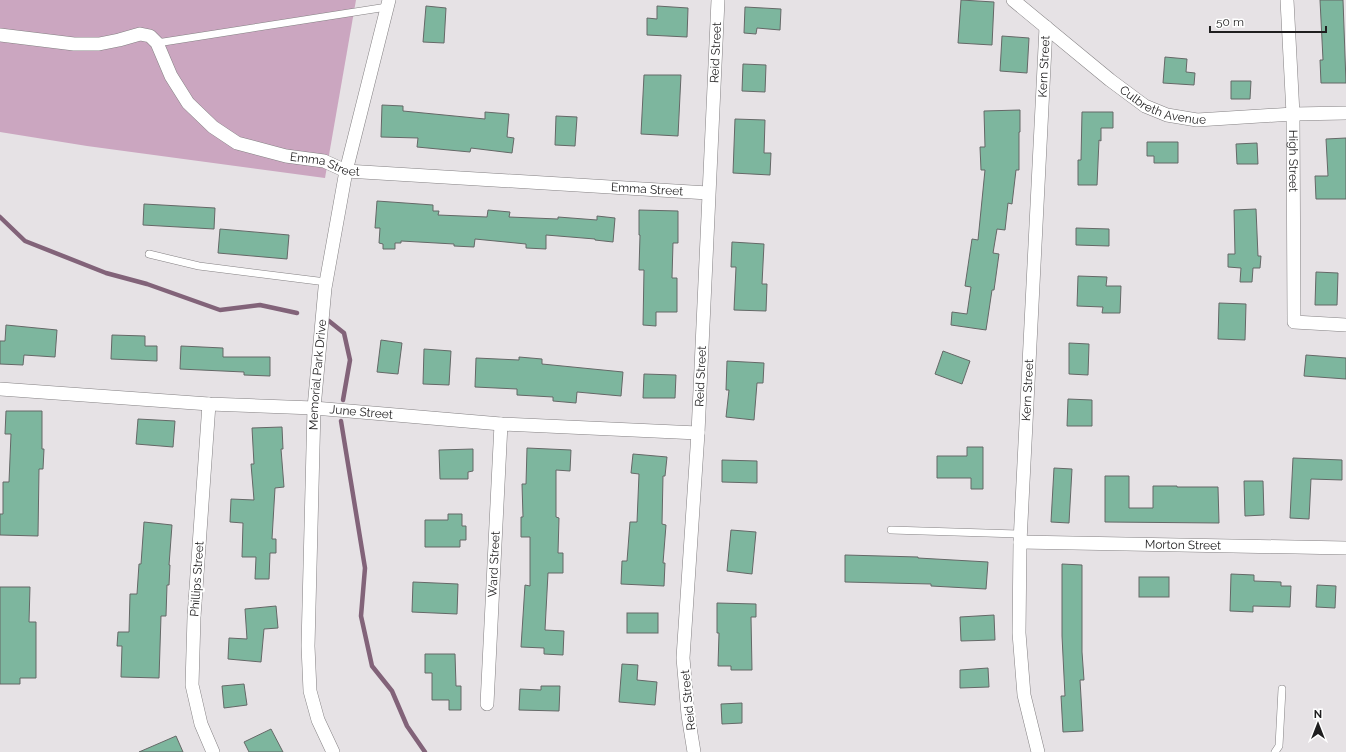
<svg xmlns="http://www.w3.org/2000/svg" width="1346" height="752" font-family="Raleway,sans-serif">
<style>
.green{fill:#cba6c0}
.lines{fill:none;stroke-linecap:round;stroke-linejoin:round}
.stream{stroke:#826379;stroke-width:4.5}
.building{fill:#7db69e;stroke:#656867}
.service-casing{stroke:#848183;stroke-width:8}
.minor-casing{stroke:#848183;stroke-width:14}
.service{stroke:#fff;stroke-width:7}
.minor{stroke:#fff;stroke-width:13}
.labels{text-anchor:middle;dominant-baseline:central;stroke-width:4;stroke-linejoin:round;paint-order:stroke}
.street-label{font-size:12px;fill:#1f1e1f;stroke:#fff}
</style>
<rect width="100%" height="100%" fill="#e6e2e5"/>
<polygon class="green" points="0,0 356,0 325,178 87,146 0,132"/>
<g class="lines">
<g class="stream">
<polyline points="0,217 25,241 106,273 147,284 220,310 260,305 297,313"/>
<polyline points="329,321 344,333 350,360 343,400"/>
<polyline points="341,421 365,568 361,616 372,666 392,691 407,726 425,752"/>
</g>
</g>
<g class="building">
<polygon points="961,0 994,2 992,45 958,43"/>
<polygon points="1320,0 1343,0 1346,83 1321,83 1320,60 1323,60"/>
<polygon points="426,6 446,8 444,43 423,42"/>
<polygon points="657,6 688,8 687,37 647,35 647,18 657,19"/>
<polygon points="745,7 781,9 780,30 757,28 756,34 744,33"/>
<polygon points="1002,36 1029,38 1027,73 1000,71"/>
<polygon points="1165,57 1187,59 1186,72 1195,73 1194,85 1163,83"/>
<polygon points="743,64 766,65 765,92 742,91"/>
<polygon points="644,75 681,75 678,136 641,134"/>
<polygon points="1231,81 1251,81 1250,99 1231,99"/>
<polygon points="382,105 403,106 403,111 485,119 485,112 509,114 507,137 514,138 512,153 471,148 470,152 417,147 418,138 381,137"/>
<polygon points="1020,110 1020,132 1019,132 1019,170 1016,170 1012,204 1008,203 1005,230 997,229 993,253 999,254 994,290 992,290 986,330 951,325 952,312 967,314 971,287 965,286 972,239 978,240 985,170 981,170 980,147 985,147 984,111"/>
<polygon points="1082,112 1113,112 1113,128 1101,128 1101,141 1099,140 1097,185 1078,185 1078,160 1081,160"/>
<polygon points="556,116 577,117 575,146 555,145"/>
<polygon points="735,119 765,120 764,153 771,153 770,175 733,173"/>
<polygon points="1346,138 1346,199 1316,199 1315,176 1328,176 1326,139"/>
<polygon points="1147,142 1178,142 1178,163 1154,163 1154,156 1147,156"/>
<polygon points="1257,143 1258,164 1237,164 1236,144"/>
<polygon points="377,201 433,205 433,211 439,211 438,215 487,217 488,210 510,212 509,217 558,219 558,217 597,220 597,216 615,218 613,242 595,240 595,239 546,235 546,249 526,248 526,244 475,239 474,247 454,246 454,244 401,241 401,243 395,243 395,249 383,249 383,244 379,243 380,228 375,228"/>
<polygon points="144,204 215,208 214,229 143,225"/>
<polygon points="1256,209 1258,256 1261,256 1260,268 1253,268 1252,282 1240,282 1241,268 1228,267 1228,254 1235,254 1234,210"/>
<polygon points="639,210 678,211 678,243 673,243 672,278 677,278 677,312 656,312 656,326 643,325 644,270 639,270 640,235 639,235"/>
<polygon points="1076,228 1109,229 1109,246 1076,245"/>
<polygon points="220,229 289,235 287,259 218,253"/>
<polygon points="732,242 764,244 762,284 767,284 766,311 734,310 736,267 731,267"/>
<polygon points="1316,272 1338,273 1337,305 1315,305"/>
<polygon points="1078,276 1107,277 1106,286 1121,286 1120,313 1102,313 1103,307 1077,306"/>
<polygon points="1219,303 1246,304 1245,340 1218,339"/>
<polygon points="6,325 57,330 55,357 24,355 23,365 0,364 0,341 5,341"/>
<polygon points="112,335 145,336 145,346 157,346 157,361 111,359"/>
<polygon points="381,340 402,343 398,374 377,372"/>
<polygon points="1069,343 1089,344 1088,375 1069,374"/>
<polygon points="181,346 223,348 223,357 270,357 270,376 244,375 244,372 180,369"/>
<polygon points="424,349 451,351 449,385 423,384"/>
<polygon points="943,351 970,361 962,384 935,374"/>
<polygon points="1306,355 1346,358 1346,379 1304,376"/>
<polygon points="519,357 542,359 542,364 623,372 621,396 577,392 576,403 553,401 553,397 517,395 517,389 475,387 476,358 519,360"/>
<polygon points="727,361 764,363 763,383 757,383 754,420 726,417 729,390 726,390"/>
<polygon points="644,374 676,375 675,398 643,398"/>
<polygon points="1068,399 1092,400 1092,426 1067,426"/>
<polygon points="6,411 42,411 42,449 44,449 43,469 39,469 38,536 0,535 0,514 3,514 3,482 9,482 11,434 5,434"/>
<polygon points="138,419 175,421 173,447 136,444"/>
<polygon points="282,427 283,449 281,449 284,487 275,488 272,539 276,539 276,553 270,553 269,579 255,579 256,557 242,557 243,523 230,522 231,499 254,500 251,464 254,464 252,428"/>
<polygon points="967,447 983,447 983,489 971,489 971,478 937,478 937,456 967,456"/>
<polygon points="527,448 571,450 570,471 556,470 556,517 559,518 558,553 563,553 563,573 548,573 545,630 564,631 563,655 544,654 544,648 521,647 525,585 530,586 530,537 521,537 521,517 523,517 522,484 526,484"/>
<polygon points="473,449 473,471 468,472 468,479 440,479 439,450"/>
<polygon points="633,454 667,457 665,476 663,476 662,524 666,525 663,563 665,563 664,586 621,584 622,561 627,561 630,522 637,522 639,474 631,473"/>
<polygon points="1293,458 1342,460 1342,480 1311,479 1309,519 1290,518"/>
<polygon points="722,460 757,461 757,483 722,482"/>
<polygon points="1054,468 1072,469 1069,523 1051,522"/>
<polygon points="1105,476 1129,476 1129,508 1153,508 1153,486 1177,486 1177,487 1218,487 1219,523 1105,522"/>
<polygon points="1244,481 1263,481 1264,515 1245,516"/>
<polygon points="448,514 462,514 462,526 466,526 466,540 460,540 460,547 425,547 425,520 448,520"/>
<polygon points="144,522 172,525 169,565 170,565 169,585 167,585 166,616 161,616 159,678 121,677 122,646 117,646 118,632 129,632 130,594 137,594 139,564 141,564"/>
<polygon points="731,530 756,532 752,574 727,571"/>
<polygon points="845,555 918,557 918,558 988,562 986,589 931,586 931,584 845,582"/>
<polygon points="1062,564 1082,565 1082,652 1084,680 1080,680 1083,731 1063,732 1061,696 1065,696 1062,636"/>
<polygon points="1231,574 1254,575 1254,581 1281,582 1281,586 1291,586 1290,607 1253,606 1253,612 1230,611"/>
<rect x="1139" y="577" width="30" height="20"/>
<polygon points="413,582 458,584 457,614 412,612"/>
<polygon points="1317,585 1336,586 1335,608 1316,607"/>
<polygon points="0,587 30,587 29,622 36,622 36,678 20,678 20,684 0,684"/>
<polygon points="717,603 756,604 756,617 751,617 752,670 731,670 731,666 718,666 719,633 717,633"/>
<polygon points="276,606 278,628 264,629 261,662 228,659 229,638 247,639 245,609"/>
<rect x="627" y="613" width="31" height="20"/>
<polygon points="994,615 995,640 961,641 960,617"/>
<polygon points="425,654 455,654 456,686 461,686 461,710 449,710 449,700 432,700 432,673 425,673"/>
<polygon points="622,664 638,665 637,680 657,682 655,705 619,702"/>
<polygon points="988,668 989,687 960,688 960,670"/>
<polygon points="244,684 247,705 224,708 222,686"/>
<polygon points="541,686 560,686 559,711 519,710 520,689 541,690"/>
<polygon points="742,703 742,723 722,724 721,704"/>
<polygon points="271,729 283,752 249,752 244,742"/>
<polygon points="176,736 183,752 139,752"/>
</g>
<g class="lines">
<defs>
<g id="service">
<polyline points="157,43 387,7"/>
<polyline points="149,254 199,266 326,282"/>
<polyline points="891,530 1021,534"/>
<polyline points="1275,752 1279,746 1282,689"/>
</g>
<g id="minor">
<path id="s1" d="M1013,0L1110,80L1145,106L1167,115L1197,120L1293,114L1346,113"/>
<path id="s2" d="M1287,0L1293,114L1294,322L1346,325"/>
<path id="s3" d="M0,35L74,44H99L119,40L140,34L150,36L157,43L171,76L188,103L213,127L237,143L286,156L324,161L346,171L708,193"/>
<path id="s4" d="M0,389L209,404L314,408L501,424L698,433"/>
<polyline points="209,404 194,617 192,685 201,724 213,752"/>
<path id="s5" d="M1020,542L1346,548"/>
<path id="s6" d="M487,704L501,424"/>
<path id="s7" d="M333,752L318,720L310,691L308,646L314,408L325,288L346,171L389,0"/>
<path id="s8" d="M694,752L688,715L683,658L698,433L718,0"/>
<path id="s9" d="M1038,752L1024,695L1019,633L1020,542L1046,27"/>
</g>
</defs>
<use href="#service" class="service-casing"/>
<use href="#minor" class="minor-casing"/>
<use href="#service" class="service"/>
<use href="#minor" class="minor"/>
</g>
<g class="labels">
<g class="street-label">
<text stroke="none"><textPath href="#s8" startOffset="701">Reid Street</textPath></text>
<text stroke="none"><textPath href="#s9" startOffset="688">Kern Street</textPath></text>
<text stroke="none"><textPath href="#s1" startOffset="186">Culbreth Avenue</textPath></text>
<text stroke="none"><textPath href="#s2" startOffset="161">High Street</textPath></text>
<text stroke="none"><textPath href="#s3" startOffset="384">Emma Street</textPath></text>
<text stroke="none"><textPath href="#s3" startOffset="708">Emma Street</textPath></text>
<text stroke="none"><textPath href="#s7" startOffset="382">Memorial Park Drive</textPath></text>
<text stroke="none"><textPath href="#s8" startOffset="377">Reid Street</textPath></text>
<text stroke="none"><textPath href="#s9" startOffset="364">Kern Street</textPath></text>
<text stroke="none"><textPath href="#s4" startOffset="362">June Street</textPath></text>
<text stroke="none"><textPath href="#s5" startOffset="163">Morton Street</textPath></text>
<text stroke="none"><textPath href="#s6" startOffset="140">Ward Street</textPath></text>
<text transform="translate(197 579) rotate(-86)">Phillips Street</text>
<text transform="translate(688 700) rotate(-96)">Reid Street</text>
</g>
</g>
<g transform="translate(1318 724)" stroke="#ffffff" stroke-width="3" paint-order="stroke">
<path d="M0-3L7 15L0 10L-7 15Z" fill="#1f1e1f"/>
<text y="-6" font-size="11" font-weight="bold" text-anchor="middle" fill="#1f1e1f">N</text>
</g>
<path d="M1210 26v6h116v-6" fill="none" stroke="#1f1e1f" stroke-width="2"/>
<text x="1216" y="26" font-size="12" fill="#1f1e1f" stroke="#ffffff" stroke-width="3" paint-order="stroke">50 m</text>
</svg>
